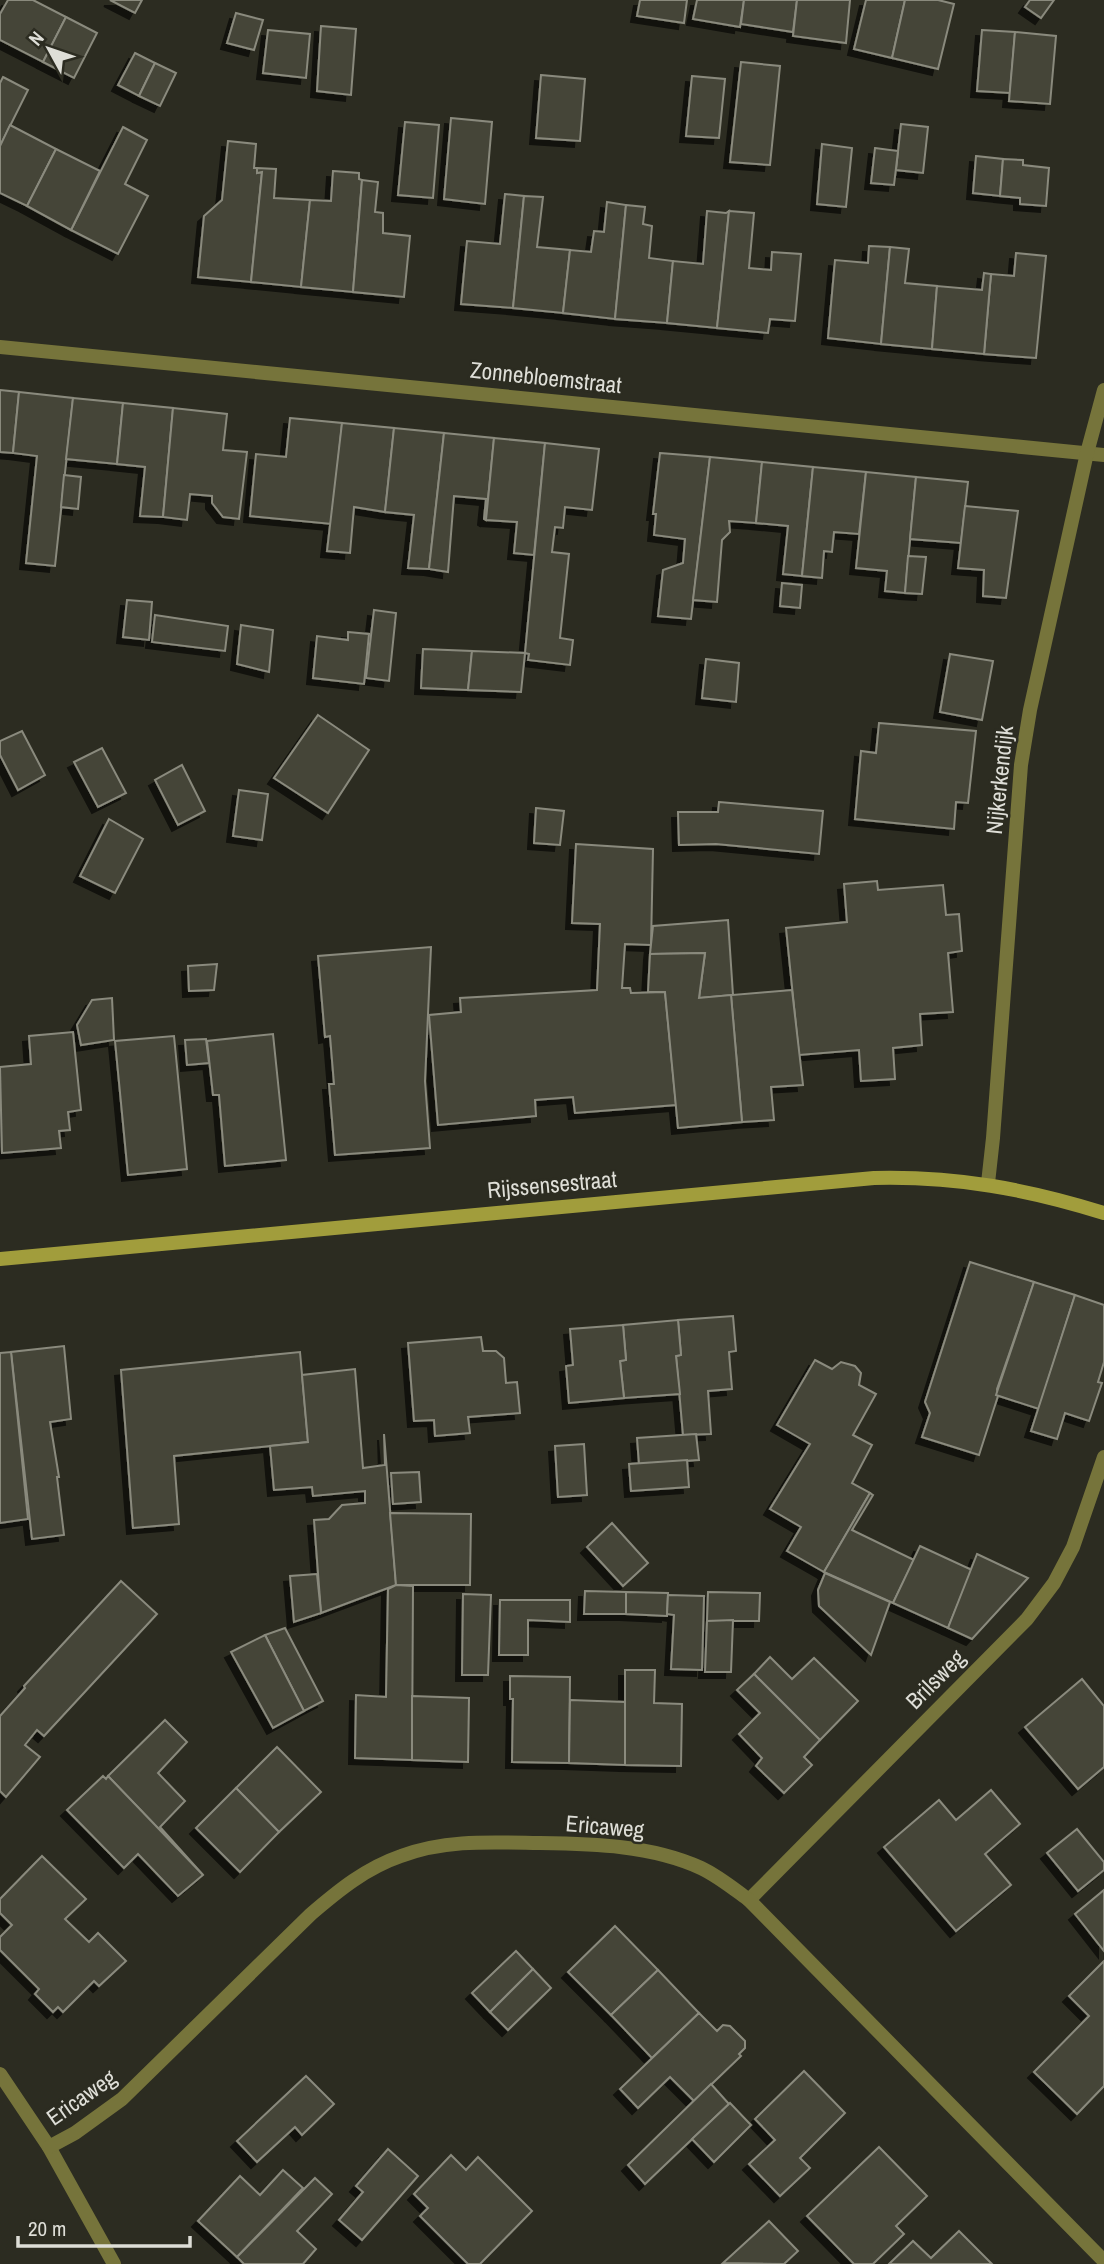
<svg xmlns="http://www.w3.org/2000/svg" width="1104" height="2264" font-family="'Archivo Narrow',sans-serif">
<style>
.building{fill:#444439;stroke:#8a8a7d;stroke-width:2;filter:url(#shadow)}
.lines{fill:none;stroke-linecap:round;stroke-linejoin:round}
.minor{stroke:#76743b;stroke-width:14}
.secondary{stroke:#a19d3c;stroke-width:14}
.labels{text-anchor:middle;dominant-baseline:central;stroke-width:5;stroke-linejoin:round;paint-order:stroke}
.street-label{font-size:23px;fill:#deded7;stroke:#2c2c21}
</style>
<defs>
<filter id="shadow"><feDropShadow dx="-6" dy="6" stdDeviation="0" flood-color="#0009"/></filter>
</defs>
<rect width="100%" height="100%" fill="#2c2c21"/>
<g class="building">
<polygon points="8,0 33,0 66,17 43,62 0,40 0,14"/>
<polygon points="110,0 142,0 135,13"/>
<polygon points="640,0 687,0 684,23 637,16"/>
<polygon points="697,0 744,0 740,27 693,19"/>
<polygon points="744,0 797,0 793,32 741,24"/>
<polygon points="797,0 850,0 846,43 793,36"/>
<polygon points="866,0 905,0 892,58 854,49"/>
<polygon points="905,0 938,0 954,4 938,69 892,58"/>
<polygon points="1030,0 1054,0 1041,18 1025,7"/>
<polygon points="236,13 263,20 254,50 227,43"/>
<polygon points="66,17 97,33 74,78 43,62"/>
<polygon points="321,26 356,29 351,95 317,91"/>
<polygon points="268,30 310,34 306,78 263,73"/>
<polygon points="982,30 1015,32 1010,93 977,91"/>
<polygon points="1015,32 1056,36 1050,104 1009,101"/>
<polygon points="135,53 155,63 139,96 118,85"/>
<polygon points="741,62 780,66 770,165 730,162"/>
<polygon points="155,63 176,73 160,106 139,96"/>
<polygon points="541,75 585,79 580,141 536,138"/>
<polygon points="692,76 725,79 719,138 686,136"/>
<polygon points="3,77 28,90 0,146 0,83"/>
<polygon points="451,118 492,122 485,204 444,199"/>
<polygon points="405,122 439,125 433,198 398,195"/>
<polygon points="901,124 928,127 923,173 896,170"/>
<polygon points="10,125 56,149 27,206 0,193 0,146"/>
<polygon points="123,127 147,140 125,184 148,196 118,254 71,230"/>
<polygon points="228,141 256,144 254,168 257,168 257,173 262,172 251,282 198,277 204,216 222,200"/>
<polygon points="822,144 852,148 846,207 817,204"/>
<polygon points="875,148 898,151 894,185 871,183"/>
<polygon points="56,149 100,171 71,230 27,206"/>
<polygon points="976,156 1003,159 1000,196 973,193"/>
<polygon points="1003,159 1023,160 1023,165 1049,168 1046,206 1020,204 1020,198 1000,196"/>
<polygon points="257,168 276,169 274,198 310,200 301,287 251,282 262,172 257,173"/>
<polygon points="333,171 359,173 359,179 362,180 353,292 301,287 310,200 331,201"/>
<polygon points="362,180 378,182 375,212 383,213 383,233 410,236 404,297 353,292"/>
<polygon points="505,194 524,196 513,308 461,304 467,241 500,244"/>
<polygon points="524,196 543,197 537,247 570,250 563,313 513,308"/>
<polygon points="607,202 626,205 615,319 563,313 570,250 591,252 594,231 604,232"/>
<polygon points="626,205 645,207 643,224 652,226 649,258 673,261 667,323 615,319"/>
<polygon points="707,211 726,213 729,211 717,328 667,323 673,261 703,264"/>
<polygon points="729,211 754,213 749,268 771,270 772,252 801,254 795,321 770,319 768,333 717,328"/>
<polygon points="869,246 890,247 881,344 828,338 835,260 868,263"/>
<polygon points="890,247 909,249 905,283 937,286 932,349 881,344"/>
<polygon points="1016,253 1046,256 1036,358 984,354 991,274 1014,276"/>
<polygon points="984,273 991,274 984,354 932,349 937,286 982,290"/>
<polygon points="0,390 19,392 13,453 0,452"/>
<polygon points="19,392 73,398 55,566 26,563 37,456 13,453"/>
<polygon points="73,398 123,403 117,464 66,459"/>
<polygon points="123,403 173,408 163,517 140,516 145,467 117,464"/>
<polygon points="173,408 227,414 223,450 247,452 239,519 223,517 212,503 212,496 190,494 187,520 163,517"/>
<polygon points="290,418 342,423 332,524 250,516 256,454 286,457"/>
<polygon points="342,423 394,428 385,512 354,507 350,553 327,551"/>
<polygon points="394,428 444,433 429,569 408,568 414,515 385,512"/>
<polygon points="444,433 494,438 486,520 484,519 486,499 454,496 448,572 429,569"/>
<polygon points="494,438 545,443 534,555 514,553 517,522 486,520"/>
<polygon points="545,443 599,449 592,510 565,507 563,528 555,527 552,552 569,554 560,638 573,640 570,665 528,660 529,654 525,653"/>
<polygon points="660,453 710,457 691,619 658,616 663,570 683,563 685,539 654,535 656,514 653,514"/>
<polygon points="710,457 762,462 756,523 729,521 730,532 722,540 717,602 693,600"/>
<polygon points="762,462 813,467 802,576 783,574 788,526 756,523"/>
<polygon points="813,467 866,472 859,534 834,532 832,552 824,551 822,578 802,576"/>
<polygon points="866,472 916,477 905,593 885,591 887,571 856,568"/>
<polygon points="64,475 81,477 78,509 61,507"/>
<polygon points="916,477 968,482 961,543 910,539"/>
<polygon points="965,506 1018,511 1006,598 983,596 984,570 958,568"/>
<polygon points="908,556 926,557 922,594 905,593"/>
<polygon points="782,583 802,585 800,608 780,606"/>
<polygon points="127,600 152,602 149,640 123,637"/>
<polygon points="374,610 396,613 389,681 366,678"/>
<polygon points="155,615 228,626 225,651 152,642"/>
<polygon points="241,625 273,630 269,672 237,664"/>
<polygon points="348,632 369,634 364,684 313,678 317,636 348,640"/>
<polygon points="423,649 472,651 468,690 421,688"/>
<polygon points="472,651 525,653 521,692 468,690"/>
<polygon points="950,654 993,661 982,720 940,712"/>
<polygon points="706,659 739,663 736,702 702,698"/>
<polygon points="318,715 369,750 328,813 274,778"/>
<polygon points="879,723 976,731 968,803 956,802 954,829 855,819 861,751 876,753"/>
<polygon points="22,731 45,775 18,790 0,755 0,741"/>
<polygon points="102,748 126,793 98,807 74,762"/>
<polygon points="182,765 205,811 178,825 155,780"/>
<polygon points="239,790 268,794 262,840 233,836"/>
<polygon points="719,802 823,811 819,854 716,844 679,845 678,812 718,812"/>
<polygon points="536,808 564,811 560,845 534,843"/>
<polygon points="109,819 143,839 115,893 80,876"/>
<polygon points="576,844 653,849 651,945 625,944 622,988 630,988 631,993 665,992 676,1105 575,1113 573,1097 535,1100 536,1116 438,1125 429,1015 461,1012 460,998 597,990 600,924 572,923"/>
<polygon points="877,881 878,890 943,885 946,915 959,914 962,951 948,953 953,1012 920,1014 922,1045 893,1048 895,1079 861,1081 859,1050 799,1055 786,928 847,922 844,884"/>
<polygon points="728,920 733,995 792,990 803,1085 771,1087 774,1120 742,1122 731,995 699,998 705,953 650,954 653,926"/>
<polygon points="431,947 425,1081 430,1148 335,1155 329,1084 334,1084 330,1036 325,1037 318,956"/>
<polygon points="705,953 699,998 731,995 742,1122 678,1128 665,992 648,992 650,954"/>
<polygon points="217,964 214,990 189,991 188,966"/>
<polygon points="112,998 114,1040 81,1045 77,1025 92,1000"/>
<polygon points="73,1032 81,1110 68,1112 70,1130 59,1131 61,1148 2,1153 0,1067 31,1064 29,1036"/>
<polygon points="273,1034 286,1160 225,1166 219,1095 213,1095 207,1041"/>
<polygon points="174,1036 187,1169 128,1175 115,1041"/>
<polygon points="206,1039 209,1063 187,1065 185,1040"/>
<polygon points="970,1262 1034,1282 997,1389 998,1396 979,1455 922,1437 930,1413 925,1402"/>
<polygon points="1034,1282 1075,1295 1039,1409 996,1395"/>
<polygon points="1075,1295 1104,1305 1104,1362 1098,1382 1102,1383 1089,1421 1065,1413 1057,1439 1031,1431"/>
<polygon points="733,1316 736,1351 729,1352 732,1389 708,1391 711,1434 683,1435 676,1356 681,1355 678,1320"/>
<polygon points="678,1320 681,1355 676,1356 680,1394 624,1398 620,1361 626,1360 623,1325"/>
<polygon points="623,1325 626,1360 620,1361 624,1398 569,1403 566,1366 573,1365 570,1329"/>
<polygon points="481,1337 483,1351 496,1351 504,1358 506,1383 517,1382 520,1413 468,1417 470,1433 435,1436 434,1420 414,1421 408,1343"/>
<polygon points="64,1346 71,1419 50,1422 59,1477 57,1477 64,1535 32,1539 11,1352"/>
<polygon points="11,1352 28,1519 0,1523 0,1353"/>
<polygon points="300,1352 308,1442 174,1456 179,1524 133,1528 121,1370"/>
<polygon points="815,1360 832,1369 841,1362 855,1366 861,1373 859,1385 876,1394 853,1435 872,1445 852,1483 870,1493 824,1572 787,1551 801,1527 770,1509 810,1444 777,1425"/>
<polygon points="355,1369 363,1468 385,1465 384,1434 396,1585 321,1613 314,1520 329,1519 342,1505 365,1503 365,1491 313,1496 312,1487 274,1490 270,1446 308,1442 302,1375"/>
<polygon points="696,1434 699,1460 639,1464 637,1438"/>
<polygon points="584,1444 587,1495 558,1497 555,1446"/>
<polygon points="687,1460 689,1487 631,1491 629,1464"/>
<polygon points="419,1472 421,1502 393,1504 391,1473"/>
<polygon points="870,1493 873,1495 852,1530 914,1560 893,1603 824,1572"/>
<polygon points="390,1513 471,1514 470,1585 396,1585"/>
<polygon points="612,1523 648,1563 623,1586 587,1547"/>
<polygon points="920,1546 972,1570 948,1628 893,1603"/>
<polygon points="977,1554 1028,1578 972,1639 948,1628"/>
<polygon points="825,1573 890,1602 871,1655 819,1606 818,1590"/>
<polygon points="317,1574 321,1613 294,1622 290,1576"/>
<polygon points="121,1581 157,1614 44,1736 37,1730 25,1745 40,1757 6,1797 0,1791 0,1716 25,1688 24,1686"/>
<polygon points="396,1585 413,1586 412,1760 355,1758 356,1695 386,1697 388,1589"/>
<polygon points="585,1591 626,1592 626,1614 584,1614"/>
<polygon points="626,1592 668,1593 667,1616 626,1614"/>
<polygon points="708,1592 760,1593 759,1621 707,1621"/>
<polygon points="463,1594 491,1595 488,1675 462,1675"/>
<polygon points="668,1595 704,1596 702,1670 671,1669 674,1615 667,1614"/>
<polygon points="500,1600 570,1600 570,1622 528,1620 528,1655 499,1655"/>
<polygon points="733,1620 731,1672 705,1672 707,1621"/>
<polygon points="285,1628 323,1701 304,1711 265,1635"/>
<polygon points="265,1635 304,1711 273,1728 231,1652"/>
<polygon points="770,1657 792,1679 814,1658 858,1701 820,1740 754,1674"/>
<polygon points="625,1670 655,1670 654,1703 682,1704 681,1766 625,1765"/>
<polygon points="754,1674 820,1740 804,1757 812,1765 784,1793 756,1766 762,1758 739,1734 760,1713 737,1690"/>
<polygon points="510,1676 570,1677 569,1763 512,1762 513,1699 510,1699"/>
<polygon points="1082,1679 1104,1706 1104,1767 1078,1789 1025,1727"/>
<polygon points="412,1696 469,1698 468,1762 412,1760"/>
<polygon points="570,1700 625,1702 625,1765 569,1763"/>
<polygon points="165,1720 187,1742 158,1773 185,1801 160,1827 203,1875 108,1776"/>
<polygon points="277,1747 321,1792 279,1832 236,1788"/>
<polygon points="103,1776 106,1779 108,1776 203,1875 178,1896 138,1854 124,1868 67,1810"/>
<polygon points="236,1788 279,1832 240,1872 196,1828"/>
<polygon points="991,1790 1020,1824 985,1854 1011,1885 956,1931 884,1847 939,1800 956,1820"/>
<polygon points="1077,1829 1104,1862 1104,1870 1078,1891 1047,1853"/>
<polygon points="42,1856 86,1899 65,1919 89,1942 98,1933 126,1961 99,1986 94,1981 63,2012 58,2007 53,2012 35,1994 39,1989 0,1950 0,1937 12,1925 0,1913 0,1899"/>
<polygon points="1104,1890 1104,1951 1075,1914"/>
<polygon points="615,1926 658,1970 611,2015 568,1972"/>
<polygon points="516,1951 533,1969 490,2012 472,1993"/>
<polygon points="1104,1961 1104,2086 1077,2114 1034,2072 1089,2016 1069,1996"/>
<polygon points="533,1969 551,1988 508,2030 490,2012"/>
<polygon points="658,1970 699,2013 652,2058 611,2015"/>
<polygon points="699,2013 717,2031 723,2025 730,2026 745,2041 745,2048 739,2054 741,2056 694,2101 670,2077 638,2108 620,2089"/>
<polygon points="804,2071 845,2113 800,2158 810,2168 780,2196 749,2164 775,2140 755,2119"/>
<polygon points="306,2076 334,2104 302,2135 295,2127 257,2162 237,2141"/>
<polygon points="711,2084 729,2104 645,2184 628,2165"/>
<polygon points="730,2103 751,2125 714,2162 692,2139"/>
<polygon points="879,2147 927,2196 896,2226 904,2234 873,2264 854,2264 807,2216"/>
<polygon points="388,2149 418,2176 362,2240 339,2220 363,2192 356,2186"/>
<polygon points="451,2155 466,2170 478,2157 532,2211 480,2264 468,2264 420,2216 428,2208 414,2194"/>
<polygon points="283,2170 303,2188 237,2257 198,2221 240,2176 260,2195"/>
<polygon points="315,2178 332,2194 297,2231 316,2249 303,2264 244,2264 237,2257"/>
<polygon points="769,2221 798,2251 784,2264 723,2263"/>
<polygon points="959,2231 992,2264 889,2264 913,2241 931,2258"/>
</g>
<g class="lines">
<g class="minor">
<polyline points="0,347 1104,455"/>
<polyline points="988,1183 993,1138 1021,765 1030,710 1087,453 1104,390"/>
<polyline points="749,1900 1027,1619 1054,1583 1073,1547 1104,1457"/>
<polyline points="0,2074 49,2147 114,2264"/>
<path d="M49,2147L75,2133L122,2099L311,1914C339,1890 366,1868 401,1856C444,1840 487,1842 533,1843C589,1844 648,1844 701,1868C718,1876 734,1889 749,1900L1104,2261"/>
</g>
<path class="secondary" d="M0,1259L874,1178C956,1176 1027,1189 1104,1213"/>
</g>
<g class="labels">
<g class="street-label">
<text transform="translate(546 377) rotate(6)">Zonnebloemstraat</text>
<text transform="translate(999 780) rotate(-84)">Nijkerkendijk</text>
<text transform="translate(552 1184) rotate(-5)">Rijssensestraat</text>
<text transform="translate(935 1679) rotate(-45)">Brilsweg</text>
<text transform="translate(605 1826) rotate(5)">Ericaweg</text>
<text transform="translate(81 2097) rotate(-35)">Ericaweg</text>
</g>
</g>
<g transform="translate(49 49) rotate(310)" stroke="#2c2c21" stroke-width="5" paint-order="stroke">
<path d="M0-5L12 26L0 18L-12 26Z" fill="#deded7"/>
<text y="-10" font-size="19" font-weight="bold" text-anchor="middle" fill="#deded7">N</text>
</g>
<path d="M18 2236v10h172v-10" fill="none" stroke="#deded7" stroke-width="3.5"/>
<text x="28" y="2236" font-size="21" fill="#deded7" stroke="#2c2c21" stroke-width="5" paint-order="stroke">20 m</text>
</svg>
